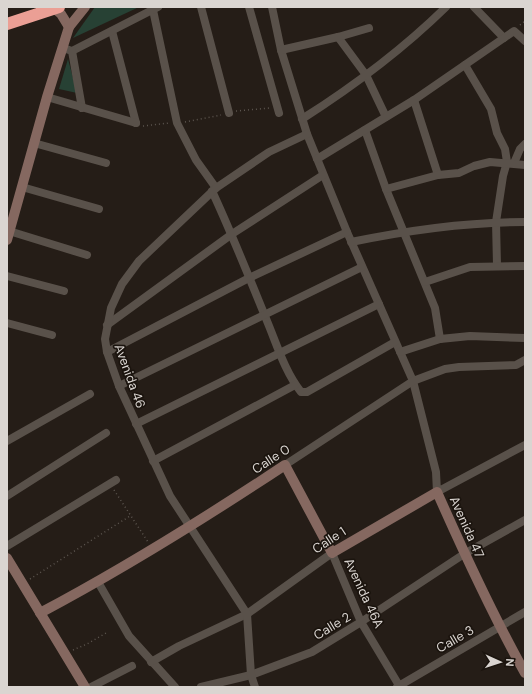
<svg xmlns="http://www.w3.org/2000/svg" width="532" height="694" font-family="'DM Sans',sans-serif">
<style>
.green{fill:#274134}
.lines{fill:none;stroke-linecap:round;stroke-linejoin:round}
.path{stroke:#5c554f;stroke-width:1.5;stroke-dasharray:1 3;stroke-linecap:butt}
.street{stroke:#59514a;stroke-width:8}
.secondary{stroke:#856860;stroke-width:10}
.highway{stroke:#eb9f95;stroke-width:12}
.labels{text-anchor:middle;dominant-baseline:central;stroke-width:3.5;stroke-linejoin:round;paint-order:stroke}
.street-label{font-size:13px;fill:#dad5d1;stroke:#1b140e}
</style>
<rect width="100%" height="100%" fill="#251d17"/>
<g class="green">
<polygon points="95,7 139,7 73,38"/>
<polygon points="68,59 77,93 59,89"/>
</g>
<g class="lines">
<g class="path">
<polyline points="520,25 525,21"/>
<polyline points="236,111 270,108"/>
<polyline points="185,122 221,115"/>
<polyline points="143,126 169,123"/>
<polyline points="114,490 148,542"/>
<polyline points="30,579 130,516"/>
<polyline points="73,650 87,644 108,632"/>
</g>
<g class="street">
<polyline points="201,7 229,113"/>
<polyline points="249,7 279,113"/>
<polyline points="272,7 281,50 307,134 347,232 413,381 436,472 437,492 525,445"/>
<polyline points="474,7 504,38"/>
<polyline points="153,10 177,123 196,160 216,188"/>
<polyline points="112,31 136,123"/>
<polyline points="338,37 366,75 386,117"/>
<polyline points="63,48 72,51 158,7"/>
<polyline points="281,50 338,37 369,28"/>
<polyline points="72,51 82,108"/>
<polyline points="465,65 491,109 497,133 505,149 507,162 503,176 496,222 497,265"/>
<polyline points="47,97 136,123"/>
<polyline points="414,100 438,175"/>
<path d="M302,119C354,86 402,50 446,7"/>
<polyline points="365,130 386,189 435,308 440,339"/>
<polyline points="34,143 106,163"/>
<polyline points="317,159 414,100 514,31 525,41"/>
<polyline points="514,163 520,149 525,144"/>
<polyline points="22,187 99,209"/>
<polyline points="386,189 438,175 459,173 474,166 490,162 525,165"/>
<path d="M212,191C232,234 249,277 267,321C277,345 285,372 301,392H307L395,342"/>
<polyline points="9,231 87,255"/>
<path d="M351,242C409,230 466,222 525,222"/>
<polyline points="7,276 64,291"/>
<polyline points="425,282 470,267 525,266"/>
<polyline points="7,323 52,335"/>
<polyline points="107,325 232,234 323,175"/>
<polyline points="107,352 249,278 347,232"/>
<polyline points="400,352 440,339 470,336 525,338"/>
<polyline points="119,386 362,267"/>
<polyline points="136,424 379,304"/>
<polyline points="7,441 90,394"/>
<polyline points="153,461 295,385"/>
<polyline points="285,465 413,381 445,369 459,367 516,365 525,360"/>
<polyline points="7,496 106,433"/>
<polyline points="7,546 116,480"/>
<polyline points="98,582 129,636 175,687"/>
<polyline points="151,662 179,646 247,614 332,553 361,622 400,687"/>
<polyline points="91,687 132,666"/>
<polyline points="201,687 251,675 312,652 361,622 464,554 525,520"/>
<polyline points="255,687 251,675 247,614 170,496 119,386 107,352 105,339 111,308 122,284 139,261 216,188 269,152 307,134"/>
<polyline points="397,687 525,612"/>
</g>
<g class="secondary">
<polyline points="55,9 61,14 69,27"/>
<polyline points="7,240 47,97 69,27 85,7"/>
<polyline points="7,558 85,687"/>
<path d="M40,613C125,568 205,518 285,465L332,553L437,492C464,553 492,614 525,673"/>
</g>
<polyline class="highway" points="7,24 59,7"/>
</g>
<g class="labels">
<g class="street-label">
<text transform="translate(130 376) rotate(70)">Avenida 46</text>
<text transform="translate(271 459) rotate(-33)">Calle 0</text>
<text transform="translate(467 527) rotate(66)">Avenida 47</text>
<text transform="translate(329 540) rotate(-33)">Calle 1</text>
<text transform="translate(364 593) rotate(65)">Avenida 46A</text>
<text transform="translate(332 626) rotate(-31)">Calle 2</text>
<text transform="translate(455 639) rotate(-30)">Calle 3</text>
</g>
</g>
<rect width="532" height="694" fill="none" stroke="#dad5d1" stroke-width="16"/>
<g transform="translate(500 662) rotate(93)" stroke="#1b140e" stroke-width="3" paint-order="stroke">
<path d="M0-3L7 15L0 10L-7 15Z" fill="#dad5d1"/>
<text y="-6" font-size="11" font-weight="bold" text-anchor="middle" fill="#dad5d1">N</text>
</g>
</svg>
